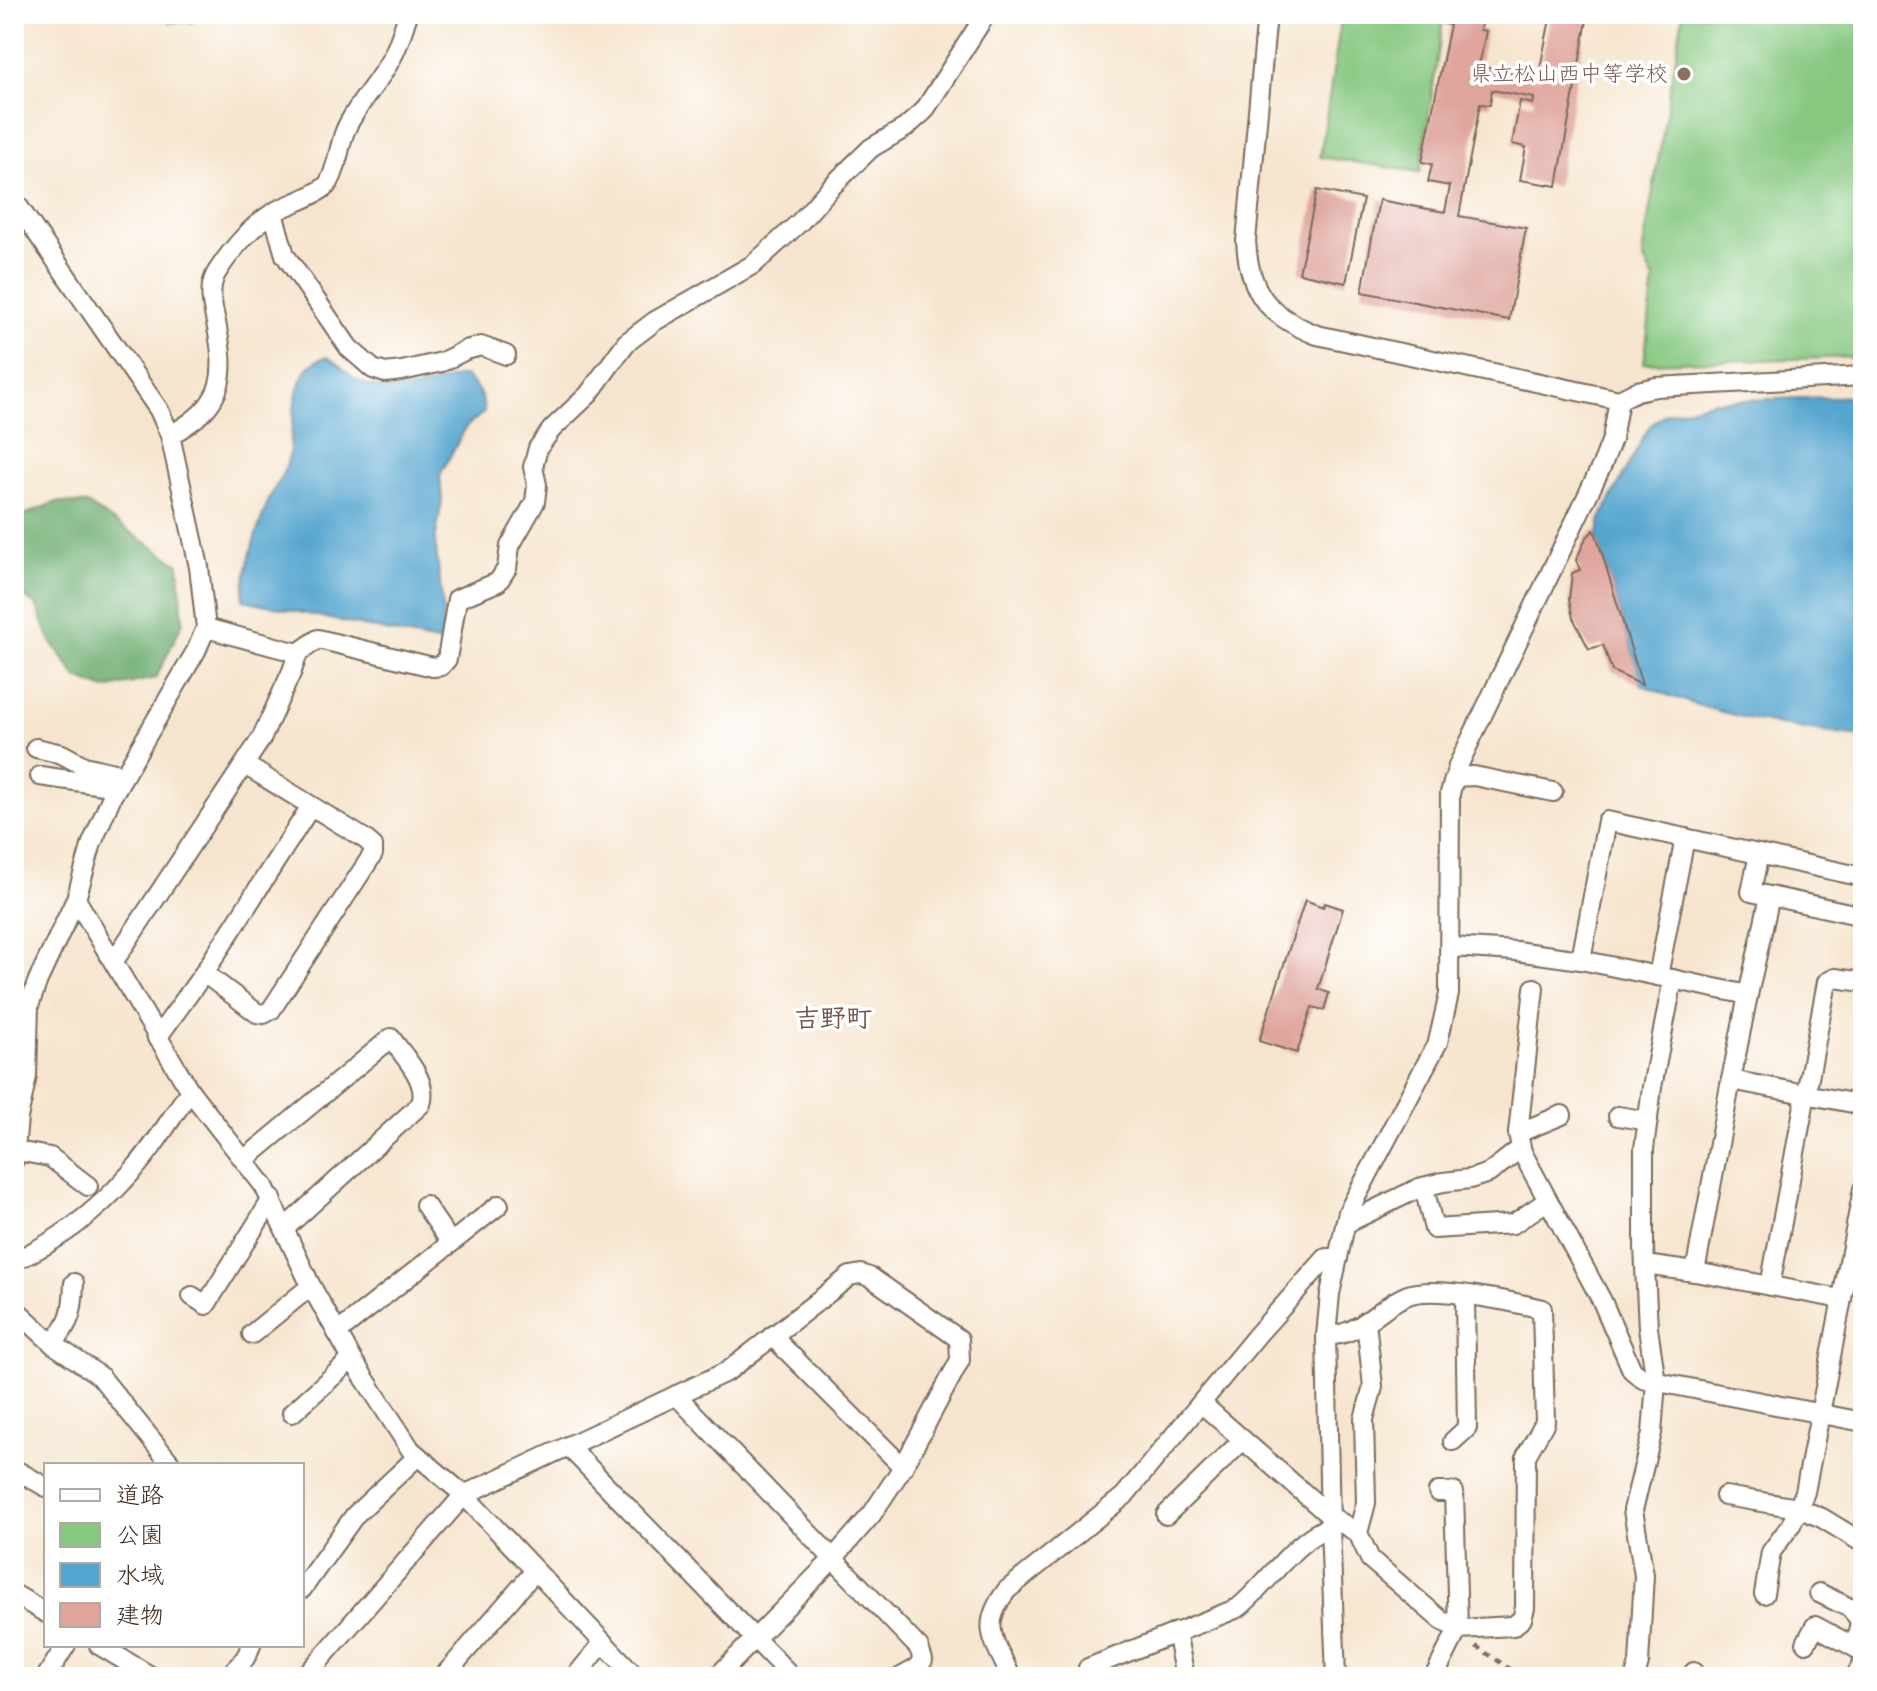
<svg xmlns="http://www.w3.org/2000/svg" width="1877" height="1691" font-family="'Comic Neue','Klee One',sans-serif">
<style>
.green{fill:#86c880;stroke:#60794f;stroke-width:2}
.forest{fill:#6cac6e;stroke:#546b46;stroke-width:2}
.water{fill:#54a5cf;stroke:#486876;stroke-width:2}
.building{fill:#dfa59d}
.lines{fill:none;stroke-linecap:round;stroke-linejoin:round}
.street-casing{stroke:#7c6b5c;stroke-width:22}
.path{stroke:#7c6b5c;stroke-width:4;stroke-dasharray:6 6;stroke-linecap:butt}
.street{stroke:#fff;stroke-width:18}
.education-dot{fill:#8d6e63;stroke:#fff;stroke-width:3}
.labels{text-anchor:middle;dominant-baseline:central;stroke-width:7;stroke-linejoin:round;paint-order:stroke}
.education-label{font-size:22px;fill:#785e54;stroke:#fff;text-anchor:end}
.quarter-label{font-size:26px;font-weight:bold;fill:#74554a;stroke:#fff}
</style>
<rect width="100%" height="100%" fill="#fff"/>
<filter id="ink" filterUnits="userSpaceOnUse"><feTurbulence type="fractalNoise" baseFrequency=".0125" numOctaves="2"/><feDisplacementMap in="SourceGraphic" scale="16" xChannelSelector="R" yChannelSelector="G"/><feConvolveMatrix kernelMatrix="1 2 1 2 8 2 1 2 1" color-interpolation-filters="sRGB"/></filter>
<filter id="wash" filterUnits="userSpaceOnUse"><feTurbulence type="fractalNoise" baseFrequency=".006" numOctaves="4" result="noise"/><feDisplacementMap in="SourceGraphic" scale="32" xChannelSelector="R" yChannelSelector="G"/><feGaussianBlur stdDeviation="1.8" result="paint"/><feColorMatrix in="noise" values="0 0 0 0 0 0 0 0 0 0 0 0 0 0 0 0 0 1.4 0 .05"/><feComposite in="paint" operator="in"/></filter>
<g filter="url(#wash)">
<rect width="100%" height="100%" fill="#f6e5ce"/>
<g class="green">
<polygon points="1342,14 1444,14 1420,172 1320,157"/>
<polygon points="1683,14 1863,14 1863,357 1644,363 1654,280 1643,258 1643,249"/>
</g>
<g class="forest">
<polygon points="158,14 200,14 192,22 171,22"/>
<polygon points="56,502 87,504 179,564 183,622 156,678 105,689 77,678 50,640 36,605 14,590 14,519"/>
</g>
<g class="water">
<path d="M326,357C340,361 347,376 361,382C380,391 408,392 428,385C441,381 450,377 464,376C478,387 483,395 484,412L466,427L440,475L442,501L435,541L443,608L441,643L243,600C245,564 256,532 269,499C275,486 285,474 288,460C295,431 287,367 326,357Z"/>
<path d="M1863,396V737C1786,728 1713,715 1642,685L1597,537L1601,518L1649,427L1664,414L1715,401Z"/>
</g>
<g id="blocks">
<g class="building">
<polygon points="1446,14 1483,14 1480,30 1486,31 1479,66 1538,78 1551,14 1574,14 1573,18 1587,20 1557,186 1520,180 1526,147 1512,144 1520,101 1533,104 1534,98 1492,90 1490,105 1480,104 1459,216 1526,228 1509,320 1362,292 1379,200 1445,212 1450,186 1428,182 1432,164 1422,162 1450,25 1444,24"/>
<polygon points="1317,190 1363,199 1346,283 1299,273"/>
<polygon points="1594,530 1597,537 1642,685 1612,671 1603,645 1589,649 1573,618 1569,600 1572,573 1580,570 1576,560 1586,538"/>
<polygon points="1305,900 1323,907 1325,903 1343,909 1318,989 1329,993 1324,1010 1312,1007 1297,1053 1259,1041"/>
</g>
</g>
</g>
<g filter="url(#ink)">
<use href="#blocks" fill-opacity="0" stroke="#7c6b5c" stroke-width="2"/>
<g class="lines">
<defs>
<g id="street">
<path d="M1267,14L1246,241C1249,294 1269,316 1317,335L1619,400L1637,391L1656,387L1863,376"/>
<polyline points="14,200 159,410 170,435 199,567 206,628 196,651 112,796 92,843 76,899 38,980 29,1006 27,1076 18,1118 14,1160"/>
<polyline points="273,213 285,255 349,348 373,369 385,373 402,371 442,362 466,350 481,346 506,355"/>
<path d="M170,435C229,403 227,373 214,313C211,299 209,285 217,272C231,250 253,224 276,211C291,203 311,198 325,187C336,178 339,145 345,131C356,105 378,84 391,59C399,46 403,29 408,14"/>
<polyline points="206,628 298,653 318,639 433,667 441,666 447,659 457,599 498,582 507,568 510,546 535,502 537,485 533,467 538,448 552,429 588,395 626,343 655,321 754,264 800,222 831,187 871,148 905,128 924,111 986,14"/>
<polyline points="36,748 62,754 84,766 123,775"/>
<polyline points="40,776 117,787"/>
<polyline points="1455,777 1474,776 1553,792"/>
<polyline points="1759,854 1751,892 1863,916"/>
<polyline points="76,899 190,1091 264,1186 311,1286 352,1359 411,1450 464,1495 636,1677"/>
<polyline points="1450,947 1516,951 1581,960 1748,995 1731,1080 1863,1105"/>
<polyline points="1581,960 1607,821 1863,877"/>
<polyline points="114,961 261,739 292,671 298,653"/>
<polyline points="204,973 257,1013 264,1014 271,1010 373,854 373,846 365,839 245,765"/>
<polyline points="1658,976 1685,838"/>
<polyline points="1534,988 1518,1133 1522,1152 1602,1301 1632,1370 1643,1379 1863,1422"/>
<polyline points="1748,995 1770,896"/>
<polyline points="157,1038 204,973 311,806"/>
<polyline points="1618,1116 1648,1121"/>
<polyline points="1518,1133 1562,1115"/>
<polyline points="17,1151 50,1157 88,1186"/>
<path d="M244,1160L391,1038C404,1057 429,1081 421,1104L285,1228"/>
<polyline points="1424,1187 1434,1229 1513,1224 1547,1201"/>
<polyline points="425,1205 451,1243"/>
<polyline points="1345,1224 1419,1188 1443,1182 1470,1179 1489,1173 1521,1148"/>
<path d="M14,1261C57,1242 97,1211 128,1176C152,1151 170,1119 190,1091"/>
<polyline points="1645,1265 1695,1272 1841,1299"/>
<polyline points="1695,1272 1731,1080"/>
<polyline points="1770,1286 1827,982 1835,978 1863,982"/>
<polyline points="192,1296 206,1305 272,1199"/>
<polyline points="14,1308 53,1344 100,1376 172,1465"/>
<polyline points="337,1333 499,1205"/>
<polyline points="252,1334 311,1286"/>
<polyline points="772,1336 903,1467"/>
<path d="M53,1344C71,1321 73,1312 74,1283"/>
<polyline points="676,1395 919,1648 923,1660 917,1668 901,1677"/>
<path d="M1202,1404L1330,1516L1358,1533L1370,1559L1441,1620L1458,1629L1513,1626L1522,1619L1525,1608L1526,1456L1545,1422L1542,1309C1514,1302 1434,1285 1408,1295C1385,1303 1368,1326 1344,1333C1339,1335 1332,1335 1326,1336"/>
<polyline points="292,1413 352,1359"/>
<polyline points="1453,1441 1467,1428 1465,1297"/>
<polyline points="568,1446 792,1677"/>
<polyline points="14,1469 46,1487"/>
<polyline points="1725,1496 1798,1508 1822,1518 1863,1543"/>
<polyline points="1166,1515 1243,1440"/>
<polyline points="1358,1533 1366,1503 1364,1419 1373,1387 1366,1321"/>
<polyline points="302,1589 355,1515 418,1456"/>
<polyline points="1819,1593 1850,1608 1860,1620 1856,1648 1863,1654"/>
<polyline points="14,1594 46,1613"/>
<polyline points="1764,1594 1771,1552 1791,1525 1805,1492 1863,1189"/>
<polyline points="1176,1632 1185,1677"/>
<polyline points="1806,1643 1815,1626 1856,1648"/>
<polyline points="99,1645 152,1677"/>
<polyline points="46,1677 66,1645"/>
<path d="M226,1677C239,1668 246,1660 251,1645"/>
<polyline points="305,1677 464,1495 728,1371 850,1276 861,1274 872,1278 959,1339 960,1360 903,1467 872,1514 832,1560 717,1677"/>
<polyline points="443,1677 535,1571"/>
<polyline points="575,1677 603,1643"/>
<path d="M1011,1677C994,1639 979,1627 1007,1590L1124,1496L1258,1334L1326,1258H1338"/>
<path d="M1092,1677L1088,1668L1238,1608C1268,1584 1294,1539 1330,1527"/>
<polyline points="1336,1677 1330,1527 1326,1336 1330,1294 1348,1212 1438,1042 1449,994 1450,793 1458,766 1602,465 1612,439 1619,400"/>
<polyline points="1434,1677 1458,1629 1454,1492 1438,1492"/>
<polyline points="1635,1677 1639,1663 1644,1575 1633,1510 1652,1433 1656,1382 1648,1328 1644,1247 1644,1149 1652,1087 1673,979"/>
<polyline points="1693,1677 1694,1672"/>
<polyline points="1855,1677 1863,1663"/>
</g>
</defs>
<use href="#street" class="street-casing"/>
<polyline class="path" points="1476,1646 1522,1677"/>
<use href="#street" class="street"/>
</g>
</g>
<circle class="education-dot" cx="1684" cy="74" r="8"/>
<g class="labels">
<g class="education-label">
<text x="1668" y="74">県立松山西中等学校</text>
</g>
<g class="quarter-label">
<text x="833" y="1019">吉野町</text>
</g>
</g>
<rect width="1877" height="1691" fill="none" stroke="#fff" stroke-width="48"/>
<rect x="44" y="1463" width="260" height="184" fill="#ffffff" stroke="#b1aaa5" stroke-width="2"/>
<rect x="60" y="1489" width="40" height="12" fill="#ffffff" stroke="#b1aaa5" stroke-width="2"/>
<text x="116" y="1503" font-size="24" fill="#3b2a1e">道路</text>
<rect x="60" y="1523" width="40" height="24" fill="#86c880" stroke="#b1aaa5" stroke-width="2"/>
<text x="116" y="1543" font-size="24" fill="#3b2a1e">公園</text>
<rect x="60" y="1563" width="40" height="24" fill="#54a5cf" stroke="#b1aaa5" stroke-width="2"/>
<text x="116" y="1583" font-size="24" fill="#3b2a1e">水域</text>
<rect x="60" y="1603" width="40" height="24" fill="#dfa59d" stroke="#b1aaa5" stroke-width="2"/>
<text x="116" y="1623" font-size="24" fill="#3b2a1e">建物</text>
</svg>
